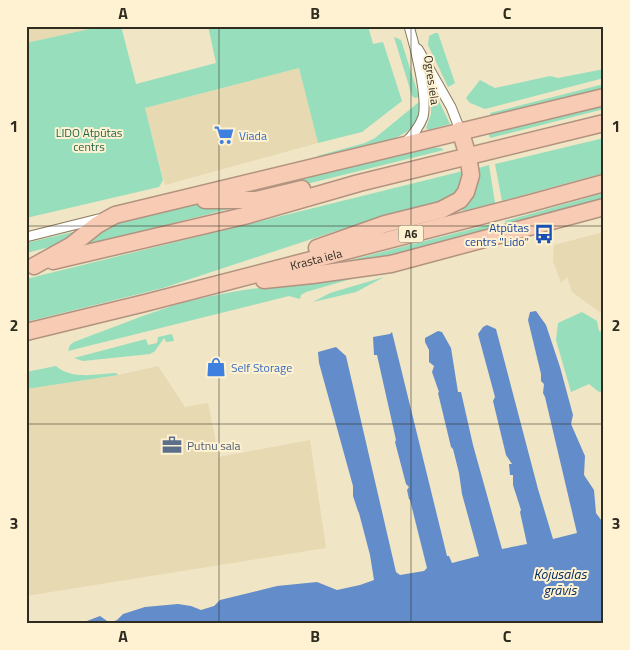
<svg xmlns="http://www.w3.org/2000/svg" width="630" height="650" font-family="'Titillium Web',sans-serif">
<style>
.built{fill:#e7d9b1}
.green{fill:#96debc}
.water{fill:#638cca}
.lines{fill:none;stroke-linecap:round;stroke-linejoin:round}
.street-casing{stroke:#857a5d;stroke-width:11}
.highway-casing{stroke:#b29380;stroke-width:19}
.street{stroke:#fff;stroke-width:9}
.highway{stroke:#f7cbb4;stroke-width:16}
.grid{fill:none;stroke:#312c20;stroke-width:1;stroke-opacity:0.55}
.labels{text-anchor:middle;dominant-baseline:central;stroke-width:4;stroke-linejoin:round;paint-order:stroke}
.shield{fill:#fef2d2;stroke:#6e6755;stroke-width:1}
.shield-label{font-size:11px;font-weight:bold;fill:#312c20}
.street-label{font-size:12px;fill:#312c20;stroke:#fef2d2}
.park-label{font-size:12px;fill:#206348;stroke:#fef2d2}
.shop-label{font-size:12px;fill:#366cbe;stroke:#fef2d2;text-anchor:start}
.transit-label{font-size:12px;fill:#164399;stroke:#fef2d2;text-anchor:end}
.service-label{font-size:12px;fill:#4e5e75;stroke:#fef2d2;text-anchor:start}
.water-label{font-size:14px;font-style:italic;fill:#01275e;stroke:#fef2d2}
.neatline{fill:none;stroke:#312c20;stroke-width:2}
.grid-label{font-size:16px;text-anchor:middle;font-weight:bold;fill:#312c20}
</style>
<rect width="100%" height="100%" fill="#f0e5c5"/>
<g class="built">
<polygon points="26,26 103,26 26,43"/>
<polygon points="299,68 318,143 165,185 145,108"/>
<polygon points="604,232 604,315 572,292 567,277 561,283 553,261 554,245"/>
<polygon points="158,366 185,407 208,403 219,457 310,440 326,548 26,596 26,389 118,375"/>
</g>
<g class="green">
<polygon points="103,26 121,26 136,84 216,63 208,26 368,26 373,44 383,42 402,101 362,132 318,143 299,68 145,108 163,180 159,187 26,218 26,43"/>
<polygon points="435,33 438,33 455,83 448,87 428,45 429,36"/>
<polygon points="394,37 401,40 419,97 415,98 412,96"/>
<polygon points="604,69 604,78 485,109 470,103 466,98 480,80 495,88 550,76 558,78"/>
<polygon points="604,84 604,90 491,116 490,113"/>
<polygon points="437,97 450,124 428,130 426,128 431,114 431,99"/>
<path d="M419,102C429,143 350,150 324,157L317,156L365,143L375,138Z"/>
<polygon points="604,104 604,109 490,138 488,132"/>
<polygon points="604,138 604,173 502,201 495,164"/>
<polygon points="428,147 441,148 444,150 282,190 230,195"/>
<path d="M489,165L495,203L463,211L462,210C475,198 480,184 479,168Z"/>
<polygon points="463,171 462,179 458,189 452,197 432,206 336,231 163,288 26,322 26,279"/>
<polygon points="604,193 604,201 507,227 505,221"/>
<polygon points="242,204 241,206 81,246 113,223 187,205"/>
<polygon points="499,222 501,229 388,259 312,270"/>
<polygon points="77,231 81,231 54,246 26,253 26,243"/>
<path d="M350,276L352,277L351,279L306,292L301,295L300,299L289,296L68,351L70,345L74,342C104,331 133,319 163,309C223,289 288,285 350,276Z"/>
<polygon points="384,277 356,292 313,302 330,293"/>
<polygon points="582,312 597,321 599,331 604,332 604,391 599,392 589,384 571,392 556,340 558,323"/>
<polygon points="172,334 174,341 166,342 164,338 155,351 150,354 83,361 74,358 146,339 148,345 157,343 158,337"/>
<path d="M56,366C71,380 97,374 116,373L118,375L26,389V372Z"/>
</g>
<polygon class="water" points="536,311 546,325 560,367 573,415 571,424 585,456 584,475 594,490 596,513 604,524 604,624 79,624 100,616 110,623 117,620 123,614 145,607 178,604 191,606 201,610 214,606 220,600 277,586 317,582 337,590 360,585 374,580 370,555 359,513 358,511 353,496 353,486 319,363 318,352 336,347 346,356 396,572 400,575 424,571 427,568 410,500 409,499 407,490 409,487 406,484 395,442 396,440 377,355 374,355 373,337 390,334 392,332 447,556 449,556 452,563 479,556 462,494 459,473 453,449 451,447 438,393 439,392 432,372 434,366 429,362 429,350 425,342 425,338 438,331 442,332 451,348 458,392 461,392 473,445 502,549 527,544 520,512 521,510 513,485 513,475 510,475 509,464 512,464 506,455 493,401 495,397 478,334 483,327 487,325 496,329 538,489 553,539 577,533 545,397 543,393 544,384 541,381 541,374 528,320 530,312"/>
<g class="lines">
<defs>
<g id="street">
<polyline points="418,49 451,107 460,130"/>
<path d="M405,143C413,135 419,128 423,117C428,98 415,46 409,26"/>
<polyline points="26,237 98,219"/>
</g>
<g id="highway">
<polyline points="205,200 256,200 302,189"/>
<polyline points="317,248 385,224 441,210 460,200 466,192 471,175 468,156 460,130"/>
<polyline points="53,261 244,216 359,183 604,123"/>
<polyline points="34,266 72,245 97,225 115,215 604,97"/>
<polyline points="264,280 312,275 391,264 604,207"/>
<path id="s1" d="M26,332L145,303L531,203L604,183"/>
</g>
</defs>
<use href="#street" class="street-casing"/>
<use href="#highway" class="highway-casing"/>
<use href="#street" class="street"/>
<use href="#highway" class="highway"/>
</g>
<path class="grid" d="M219,26V624M411,26V624M26,226H604M26,424H604"/>
<defs>
<symbol id="supermarket-bare" viewBox="-9 -9 18 18"><path d="M-6-5.5h2.5l.6 2H6L4.5 2H-2.5L-4.4-4H-6ZM-1.5 3.2a1.3 1.3 0 1 0 .1 0ZM3 3.2a1.3 1.3 0 1 0 .1 0Z" fill="#3f7fe0" stroke="#fef2d2" stroke-width="2.5" paint-order="stroke"/></symbol>
<symbol id="bus-bare" viewBox="-9 -9 18 18"><path d="M-5-6H5V4H4V6H2V4H-2V6H-4V4H-5ZM-3.5-4V0h7V-4ZM-3.5 1.2v1.5H-2V1.2ZM2 1.2v1.5H3.5V1.2Z" fill="#1a4fb4" stroke="#fef2d2" stroke-width="2.5" paint-order="stroke"/></symbol>
<symbol id="shop-bare" viewBox="-9 -9 18 18"><path d="M-5-2.5h2.3a2.7 3.5 0 0 1 5.4 0H5L5.5 6h-11ZM-1.5-2.5h3a1.5 2.3 0 0 0-3 0Z" fill="#3f7fe0" stroke="#fef2d2" stroke-width="2.5" paint-order="stroke"/></symbol>
<symbol id="office-bare" viewBox="-9 -9 18 18"><path d="M-6-3h4V-5.5h4V-3h4V5H-6ZM-1-4.5V-3h2v-1.5ZM-6 0V1H6V0Z" fill="#5c6f8a" stroke="#fef2d2" stroke-width="2.5" paint-order="stroke"/></symbol>
</defs>
<g fill-rule="evenodd">
<use href="#supermarket-bare" x="210" y="121" width="28" height="28"/>
<use href="#bus-bare" x="530" y="220" width="28" height="28"/>
<use href="#shop-bare" x="202" y="353" width="28" height="28"/>
<use href="#office-bare" x="158" y="431" width="28" height="28"/>
</g>
<g class="labels">
<rect class="shield" x="398.5" y="225.5" width="25" height="17" rx="4"/>
<g class="shield-label">
<text x="411" y="234">A6</text>
</g>
<g class="street-label">
<text transform="translate(432 80) rotate(82)">Ogres iela</text>
<text stroke="none"><textPath href="#s1" startOffset="299">Krasta iela</textPath></text>
</g>
<g class="park-label">
<text x="89" y="132">LIDO Atpūtas<tspan x="89" dy="14">centrs</tspan></text>
</g>
<g class="shop-label">
<text x="239" y="135">Viada</text>
<text x="231" y="367">Self Storage</text>
</g>
<g class="transit-label">
<text x="529" y="227">Atpūtas<tspan x="529" dy="14">centrs "Lido"</tspan></text>
</g>
<g class="service-label">
<text x="187" y="445">Putnu sala</text>
</g>
<g class="water-label">
<text x="560" y="573">Kojusalas<tspan x="560" dy="16">grāvis</tspan></text>
</g>
</g>
<rect width="630" height="650" fill="none" stroke="#fef2d2" stroke-width="55"/>
<rect x="28" y="28" width="574" height="594" class="neatline"/>
<g class="grid-label">
<text x="123" y="19">A</text>
<text x="315" y="19">B</text>
<text x="507" y="19">C</text>
<text x="14" y="132">1</text>
<text x="616" y="132">1</text>
<text x="14" y="331">2</text>
<text x="616" y="331">2</text>
<text x="14" y="529">3</text>
<text x="616" y="529">3</text>
<text x="123" y="642">A</text>
<text x="315" y="642">B</text>
<text x="507" y="642">C</text>
</g>
</svg>
